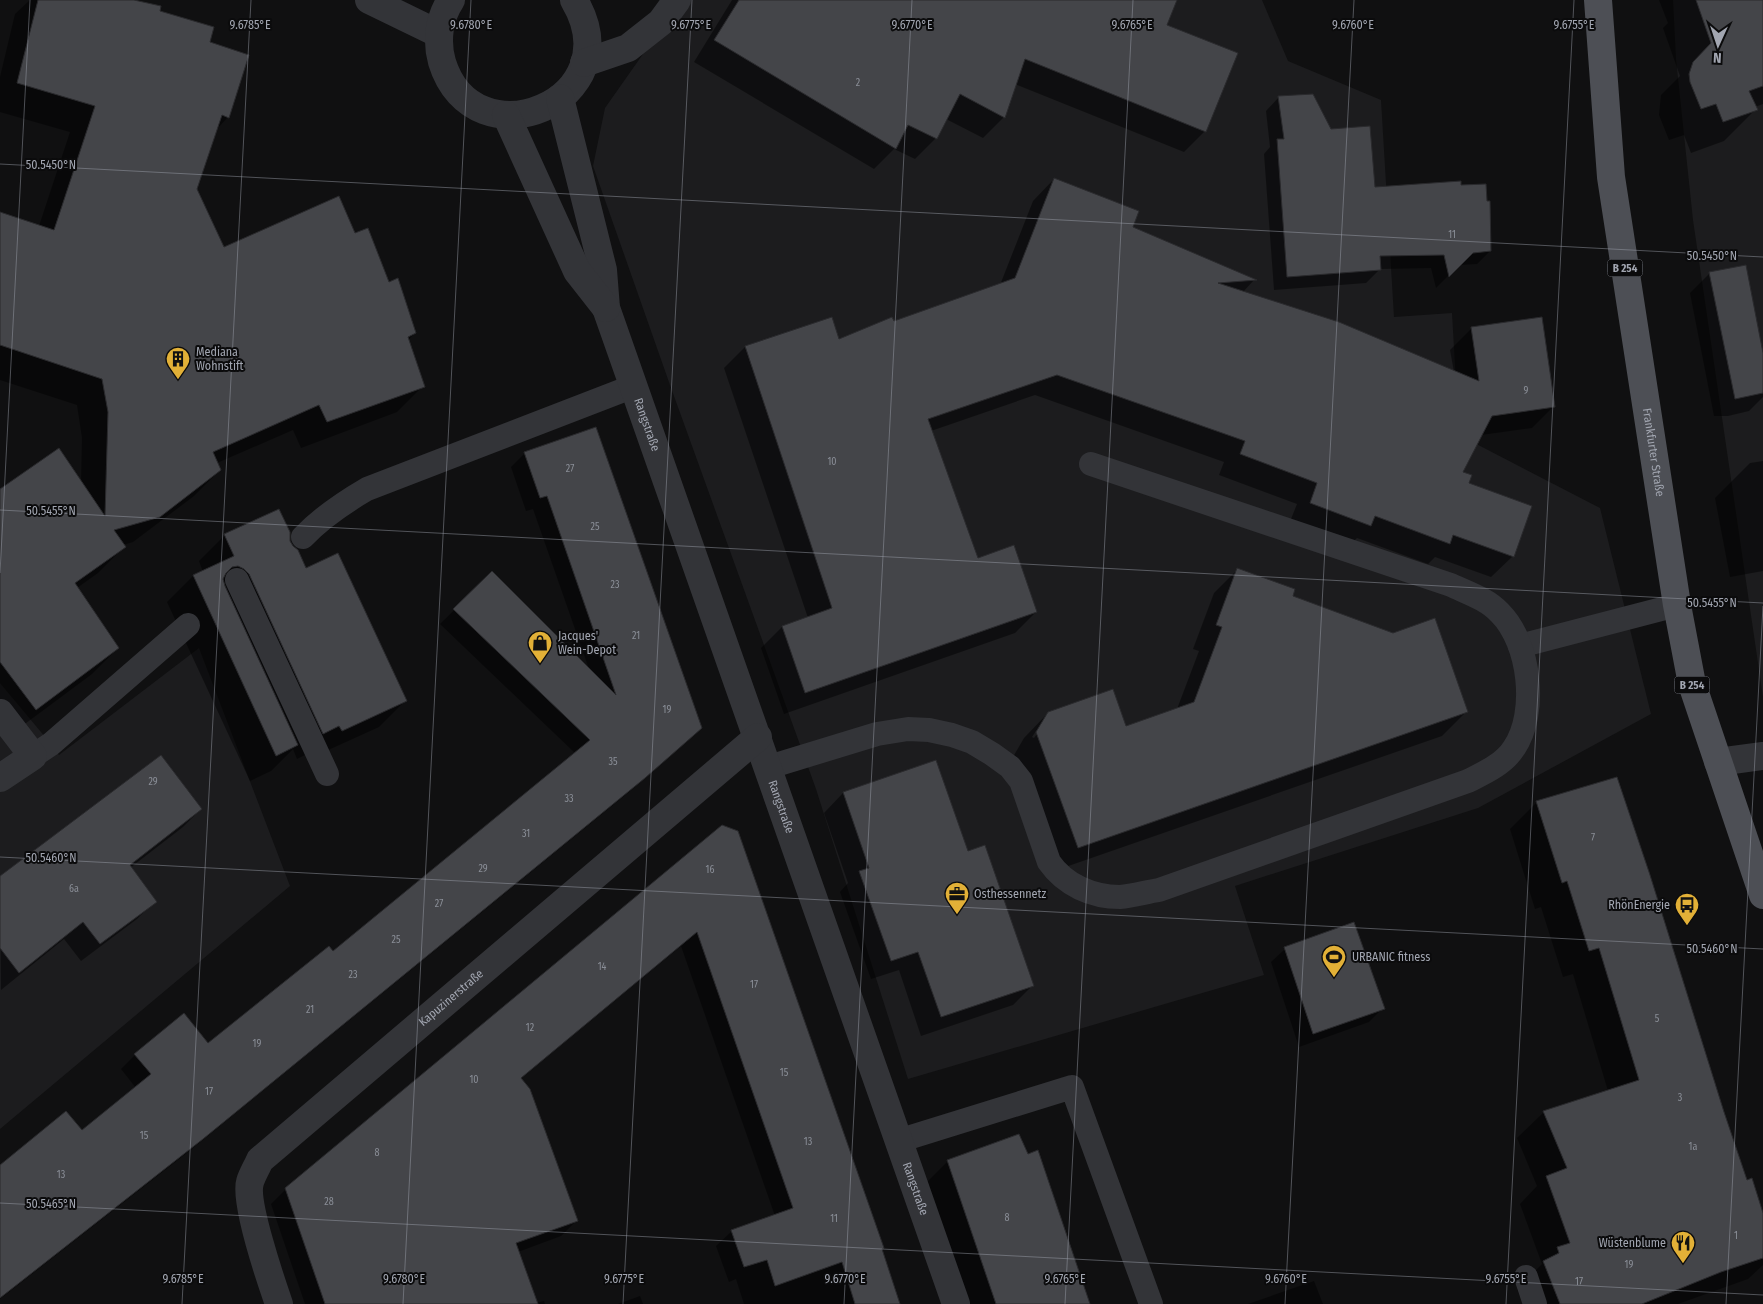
<svg xmlns="http://www.w3.org/2000/svg" width="1763" height="1304" font-family="'Fira Sans Condensed',sans-serif">
<style>
.built{fill:#1c1c1e}
.shadow{fill:#0007;fill-rule:evenodd}
.building{fill:#444549;stroke:#2a2a2d}
.lines{fill:none;stroke-linecap:round;stroke-linejoin:round}
.service{stroke:#333438;stroke-width:24}
.minor{stroke:#333438;stroke-width:28}
.primary{stroke:#4d4f55;stroke-width:28}
.ticks{fill:none;stroke:#a2a6b1;stroke-width:1;stroke-opacity:0.45}
.labels{text-anchor:middle;dominant-baseline:central;stroke-width:4;stroke-linejoin:round;paint-order:stroke}
.number-label{font-size:10px;fill:#8a8e97}
.shield{fill:#0b0b0c;stroke:#757880;stroke-width:1}
.shield-label{font-size:11px;font-weight:bold;fill:#a2a6b1}
.poi-label{font-size:12px;fill:#a2a6b1;stroke:#0b0b0c;text-anchor:start}
.street-label{font-size:12px;fill:#a2a6b1;stroke:#0b0b0c}
.ticks-label{font-size:12px;text-anchor:middle;fill:#a2a6b1;stroke:#0b0b0c;stroke-width:4;stroke-linejoin:round;paint-order:stroke}
</style>
<rect width="100%" height="100%" fill="#101011"/>
<g class="built">
<polygon points="681,0 1262,0 1288,61 1381,100 1394,317 1452,313 1456,382 1434,422 1600,508 1651,714 1478,808 1235,886 1264,975 908,1079 816,789 670,385 593,166 605,108"/>
<polygon points="1673,0 1763,0 1763,697 1693,220 1676,59"/>
<polygon points="199,648 290,886 0,1129 0,683 51,744 59,755"/>
</g>
<g class="shadow">
<polygon points="30,0 128,0 158,12 208,43 228,117 216,130 196,189 223,248 354,234 388,283 415,333 408,340 423,386 397,412 301,448 293,430 217,463 220,470 194,496 133,542 123,545 124,547 98,573 77,588 118,648 92,674 10,735 0,723 0,491 81,483 82,438 77,405 0,380 0,213 39,226 70,132 0,112 0,77 15,14"/>
<polygon points="732,0 1176,0 1165,26 1205,131 1184,152 1015,84 1004,117 983,138 946,119 936,138 915,159 894,149 874,169 694,62"/>
<polygon points="1659,0 1763,0 1763,104 1755,107 1756,109 1724,141 1691,153 1684,135 1669,140 1659,115 1661,95 1680,76 1663,28 1668,23"/>
<polygon points="1279,97 1330,130 1373,188 1490,251 1477,264 1459,265 1436,288 1431,268 1380,269 1366,283 1274,290 1264,154 1270,147 1266,111"/>
<polygon points="1054,179 1131,228 1254,280 1243,292 1454,372 1450,350 1472,328 1553,407 1532,428 1481,435 1461,473 1513,556 1491,577 1435,557 1428,564 1357,538 1349,546 1289,524 1297,504 1219,475 1224,462 1035,395 931,431 977,559 1036,612 1015,633 784,714 761,648 782,627 808,618 724,368 745,347 838,341 1000,285 1033,201"/>
<polygon points="1710,273 1763,359 1763,397 1749,411 1728,416 1714,416 1690,293"/>
<polygon points="525,453 701,728 629,792 188,1152 0,1299 0,1167 82,1132 136,1088 121,1069 135,1055 208,1045 333,953 576,754 440,624 492,573 589,669 533,509 526,511 511,467"/>
<polygon points="1763,461 1763,571 1730,577 1715,498 1750,463"/>
<polygon points="279,510 289,541 306,570 405,701 379,727 315,756 313,751 297,759 293,749 271,771 250,781 167,602 193,576 203,572 199,561 225,535"/>
<path d="M1238,569L1291,596L1393,635L1466,712L1442,736L1054,871L1013,757L1024,738L1048,713L1126,728L1177,709L1199,651L1193,649L1214,593ZM1036,731H1039L1034,738L1032,737Z"/>
<polygon points="935,762 967,853 1033,985 1013,1005 921,1036 899,970 871,979 840,892 848,883 824,813 843,793"/>
<polygon points="1537,802 1746,1182 1763,1217 1763,1265 1748,1279 1678,1304 1523,1304 1517,1289 1542,1264 1520,1204 1537,1186 1517,1138 1544,1112 1608,1091 1573,974 1563,977 1541,907 1535,909 1510,829"/>
<polygon points="201,809 183,827 130,868 155,901 137,919 81,961 64,939 1,990 0,878"/>
<polygon points="722,827 881,1249 898,1304 744,1304 736,1279 729,1282 716,1246 732,1231 775,1216 681,946 520,1079 576,1221 561,1236 518,1252 536,1303 544,1301 545,1304 305,1304 271,1204 286,1189"/>
<polygon points="1285,949 1383,1008 1369,1022 1299,1047 1271,962"/>
<polygon points="1027,1155 1089,1304 964,1304 923,1186 948,1161"/>
<polygon points="1314,1281 1323,1304 1248,1304"/>
<polygon points="640,1296 643,1304 618,1304"/>
</g>
<g class="building">
<polygon points="38,0 134,0 161,6 160,11 214,27 210,42 249,55 229,118 222,115 197,189 224,247 339,196 355,233 368,228 389,282 398,278 416,333 408,337 425,387 327,422 319,405 213,452 221,470 160,517 114,530 126,547 75,583 119,648 36,710 0,662 0,489 59,448 105,516 108,412 102,379 0,345 0,212 54,230 95,106 17,83"/>
<polygon points="739,0 1177,0 1167,25 1238,53 1206,132 1025,59 1005,118 960,94 937,139 908,125 896,149 714,40"/>
<polygon points="1696,0 1763,0 1763,86 1749,91 1758,110 1723,122 1716,104 1701,109 1690,82 1689,74 1693,62 1711,43"/>
<polygon points="1313,94 1331,129 1370,126 1375,187 1461,181 1461,185 1486,184 1487,201 1490,201 1491,251 1473,253 1449,277 1444,255 1380,256 1381,270 1287,277 1277,139 1284,139 1278,96"/>
<polygon points="1054,178 1139,211 1133,227 1257,280 1218,283 1339,322 1479,381 1471,327 1542,317 1555,407 1492,416 1463,472 1472,475 1469,483 1532,506 1514,557 1453,535 1450,544 1375,516 1371,526 1310,503 1317,483 1240,454 1245,441 1057,375 928,419 978,558 1014,545 1037,612 805,693 782,626 832,608 745,346 832,317 839,339 892,317 894,321 1015,278"/>
<polygon points="1746,265 1763,353 1763,393 1735,399 1709,272"/>
<polygon points="596,427 702,728 645,778 203,1139 0,1298 0,1165 66,1111 82,1130 151,1074 134,1054 184,1013 208,1043 329,946 333,951 590,740 453,609 492,571 616,695 547,496 540,498 524,452"/>
<polygon points="279,509 290,532 290,541 293,546 298,550 306,568 338,553 407,701 342,731 339,726 323,734 249,574 244,569 238,566 232,567 226,573 223,579 225,586 298,745 276,756 193,575 234,556 224,534"/>
<polygon points="1237,568 1295,589 1293,596 1393,633 1435,618 1468,712 1078,848 1036,732 1048,712 1113,689 1126,726 1194,702 1222,627 1216,625"/>
<polygon points="161,755 202,809 130,865 157,902 100,944 83,922 19,973 0,948 0,876"/>
<polygon points="936,760 968,851 985,845 1034,986 941,1017 918,952 891,961 859,871 869,868 843,792"/>
<polygon points="1617,777 1650,875 1724,1112 1747,1180 1752,1178 1763,1213 1763,1258 1721,1272 1642,1304 1560,1304 1543,1261 1559,1253 1557,1247 1570,1243 1546,1176 1567,1168 1543,1111 1639,1080 1599,948 1589,951 1567,881 1562,883 1536,801"/>
<polygon points="722,825 738,831 884,1248 882,1249 900,1304 855,1304 842,1262 775,1286 767,1260 744,1267 731,1230 793,1208 697,932 521,1078 530,1089 578,1221 516,1243 538,1304 325,1304 285,1188"/>
<polygon points="1354,922 1385,1009 1313,1034 1284,947"/>
<polygon points="1019,1134 1028,1154 1038,1150 1090,1304 996,1304 947,1160"/>
</g>
<g class="lines">
<g class="service">
<path d="M303,537C322,517 343,503 367,489L634,386"/>
<polyline points="237,580 327,774"/>
<polyline points="1520,646 1677,605"/>
<polyline points="33,756 51,744 188,625"/>
<path d="M769,767L877,734L908,729L929,730L952,735L972,742L992,754L1010,767L1021,781L1049,862C1065,885 1092,897 1120,897C1133,896 1146,892 1159,890L1468,781C1484,773 1504,764 1514,748C1538,713 1530,643 1500,613C1487,599 1468,593 1451,585L1091,464"/>
<polyline points="898,1141 1072,1087 1151,1304"/>
<polyline points="1526,1277 1535,1304"/>
</g>
<g class="minor">
<polyline points="369,0 439,34"/>
<path d="M451,0C439,18 436,41 442,62C474,166 634,101 574,0"/>
<polyline points="584,63 628,48 661,22 677,0"/>
<path id="s1" d="M560,98L603,270L606,308L956,1304"/>
<polyline points="506,115 577,271 606,308"/>
<polyline points="0,713 33,756 0,778"/>
<polyline points="1718,762 1763,756"/>
<path id="s2" d="M279,1304C271,1281 244,1202 250,1182C252,1175 257,1167 260,1160L758,737"/>
</g>
<path class="primary" id="s3" d="M1598,0L1611,177L1677,605L1692,684L1763,895"/>
</g>
<path class="ticks" d="M0,164L1763,257M0,510L1763,603M0,573L30,0M0,857L1763,949M0,1203L1763,1295M182,1304L251,0M403,1304L471,0M623,1304L692,0M844,1304L912,0M1065,1304L1133,0M1285,1304L1354,0M1506,1304L1574,0M1726,1304L1763,606"/>
<defs>
<symbol id="building-pin" viewBox="-11 -11 22 30"><path d="M0 17L-7.5 6A9.5 9.5 0 1 1 7.5 6Z" fill="#e2b037" stroke="#0b0b0c"/><path d="M-4-6H4V6H1V3H-1V6H-4ZM-2.5-4.3h1.7v1.8h-1.7ZM.8-4.3h1.7v1.8H.8ZM-2.5-1h1.7V.8h-1.7ZM.8-1h1.7V.8H.8Z" fill="#111"/></symbol>
<symbol id="shop-pin" viewBox="-11 -11 22 30"><path d="M0 17L-7.5 6A9.5 9.5 0 1 1 7.5 6Z" fill="#e2b037" stroke="#0b0b0c"/><path d="M-5-2.5h2.3a2.7 3.5 0 0 1 5.4 0H5L5.5 6h-11ZM-1.5-2.5h3a1.5 2.3 0 0 0-3 0Z" fill="#111"/></symbol>
<symbol id="office-pin" viewBox="-11 -11 22 30"><path d="M0 17L-7.5 6A9.5 9.5 0 1 1 7.5 6Z" fill="#e2b037" stroke="#0b0b0c"/><path d="M-6-3h4V-5.5h4V-3h4V5H-6ZM-1-4.5V-3h2v-1.5ZM-6 0V1H6V0Z" fill="#111"/></symbol>
<symbol id="bus-pin" viewBox="-11 -11 22 30"><path d="M0 17L-7.5 6A9.5 9.5 0 1 1 7.5 6Z" fill="#e2b037" stroke="#0b0b0c"/><path d="M-5-6H5V4H4V6H2V4H-2V6H-4V4H-5ZM-3.5-4V0h7V-4ZM-3.5 1.2v1.5H-2V1.2ZM2 1.2v1.5H3.5V1.2Z" fill="#111"/></symbol>
<symbol id="stadium-pin" viewBox="-11 -11 22 30"><path d="M0 17L-7.5 6A9.5 9.5 0 1 1 7.5 6Z" fill="#e2b037" stroke="#0b0b0c"/><path d="M0-5a6.5 5 0 1 0 0 10a6.5 5 0 1 0 0-10ZM-3.5-1.8h7v3.6h-7Z" fill="#111"/></symbol>
<symbol id="restaurant-pin" viewBox="-11 -11 22 30"><path d="M0 17L-7.5 6A9.5 9.5 0 1 1 7.5 6Z" fill="#e2b037" stroke="#0b0b0c"/><path d="M-5-6h1v4h1v-4h1v4h1v-4h1v5L-1.5 .5V6h-2V.5L-5-1ZM5-6V6H3V1.5H1.5Q1.5-4 5-6Z" fill="#111"/></symbol>
</defs>
<g fill-rule="evenodd">
<use href="#building-pin" x="164" y="345" width="28" height="38"/>
<use href="#shop-pin" x="526" y="629" width="28" height="38"/>
<use href="#office-pin" x="943" y="880" width="28" height="38"/>
<use href="#bus-pin" x="1673" y="891" width="28" height="38"/>
<use href="#stadium-pin" x="1320" y="943" width="28" height="38"/>
<use href="#restaurant-pin" x="1669" y="1229" width="28" height="38"/>
</g>
<g class="labels">
<g class="number-label">
<text x="858" y="83">2</text>
<text x="1452" y="235">11</text>
<text x="1526" y="391">9</text>
<text x="832" y="462">10</text>
<text x="570" y="469">27</text>
<text x="595" y="527">25</text>
<text x="615" y="585">23</text>
<text x="636" y="636">21</text>
<text x="667" y="710">19</text>
<text x="613" y="762">35</text>
<text x="153" y="782">29</text>
<text x="569" y="799">33</text>
<text x="526" y="834">31</text>
<text x="1593" y="838">7</text>
<text x="483" y="869">29</text>
<text x="710" y="870">16</text>
<text x="74" y="889">6a</text>
<text x="439" y="904">27</text>
<text x="396" y="940">25</text>
<text x="602" y="967">14</text>
<text x="353" y="975">23</text>
<text x="754" y="985">17</text>
<text x="310" y="1010">21</text>
<text x="1657" y="1019">5</text>
<text x="530" y="1028">12</text>
<text x="257" y="1044">19</text>
<text x="784" y="1073">15</text>
<text x="474" y="1080">10</text>
<text x="209" y="1092">17</text>
<text x="1680" y="1098">3</text>
<text x="144" y="1136">15</text>
<text x="808" y="1142">13</text>
<text x="1693" y="1147">1a</text>
<text x="377" y="1153">8</text>
<text x="61" y="1175">13</text>
<text x="329" y="1202">28</text>
<text x="1007" y="1218">8</text>
<text x="834" y="1219">11</text>
<text x="1736" y="1236">1</text>
<text x="1629" y="1265">19</text>
<text x="1579" y="1282">17</text>
</g>
<g class="shield">
<rect x="1607.5" y="259.5" width="35" height="17" rx="4"/>
<rect x="1674.5" y="676.5" width="35" height="17" rx="4"/>
</g>
<g class="shield-label">
<text x="1625" y="268">B 254</text>
<text x="1692" y="685">B 254</text>
</g>
<g class="poi-label">
<text x="196" y="352">Mediana<tspan x="196" dy="14">Wohnstift</tspan></text>
<text x="558" y="636">Jacques'<tspan x="558" dy="14">Wein-Depot</tspan></text>
<text x="974" y="894">Osthessennetz</text>
<text x="1670" y="905" text-anchor="end">RhönEnergie</text>
<text x="1352" y="957">URBANIC fitness</text>
<text x="1666" y="1243" text-anchor="end">Wüstenblume</text>
</g>
<g class="street-label">
<text stroke="none"><textPath href="#s1" startOffset="339">Rangstraße</textPath></text>
<text stroke="none"><textPath href="#s3" startOffset="456">Frankfurter Straße</textPath></text>
<text stroke="none"><textPath href="#s1" startOffset="744">Rangstraße</textPath></text>
<text stroke="none"><textPath href="#s2" startOffset="401">Kapuzinerstraße</textPath></text>
<text stroke="none"><textPath href="#s1" startOffset="1149">Rangstraße</textPath></text>
</g>
</g>
<g class="ticks-label">
<text x="250" y="29">9.6785°E</text>
<text x="471" y="29">9.6780°E</text>
<text x="691" y="29">9.6775°E</text>
<text x="912" y="29">9.6770°E</text>
<text x="1132" y="29">9.6765°E</text>
<text x="1353" y="29">9.6760°E</text>
<text x="1574" y="29">9.6755°E</text>
<text x="51" y="169">50.5450°N</text>
<text x="1712" y="260">50.5450°N</text>
<text x="51" y="515">50.5455°N</text>
<text x="1712" y="607">50.5455°N</text>
<text x="51" y="862">50.5460°N</text>
<text x="1712" y="953">50.5460°N</text>
<text x="51" y="1208">50.5465°N</text>
<text x="183" y="1283">9.6785°E</text>
<text x="404" y="1283">9.6780°E</text>
<text x="624" y="1283">9.6775°E</text>
<text x="845" y="1283">9.6770°E</text>
<text x="1065" y="1283">9.6765°E</text>
<text x="1286" y="1283">9.6760°E</text>
<text x="1506" y="1283">9.6755°E</text>
</g>
<g transform="translate(1718 45) rotate(183)" stroke="#0b0b0c" stroke-width="4" paint-order="stroke">
<path d="M0-4L9 19L0 12L-9 19Z" fill="#a2a6b1"/>
<text y="-8" font-size="14" font-weight="bold" text-anchor="middle" fill="#a2a6b1">N</text>
</g>
</svg>
